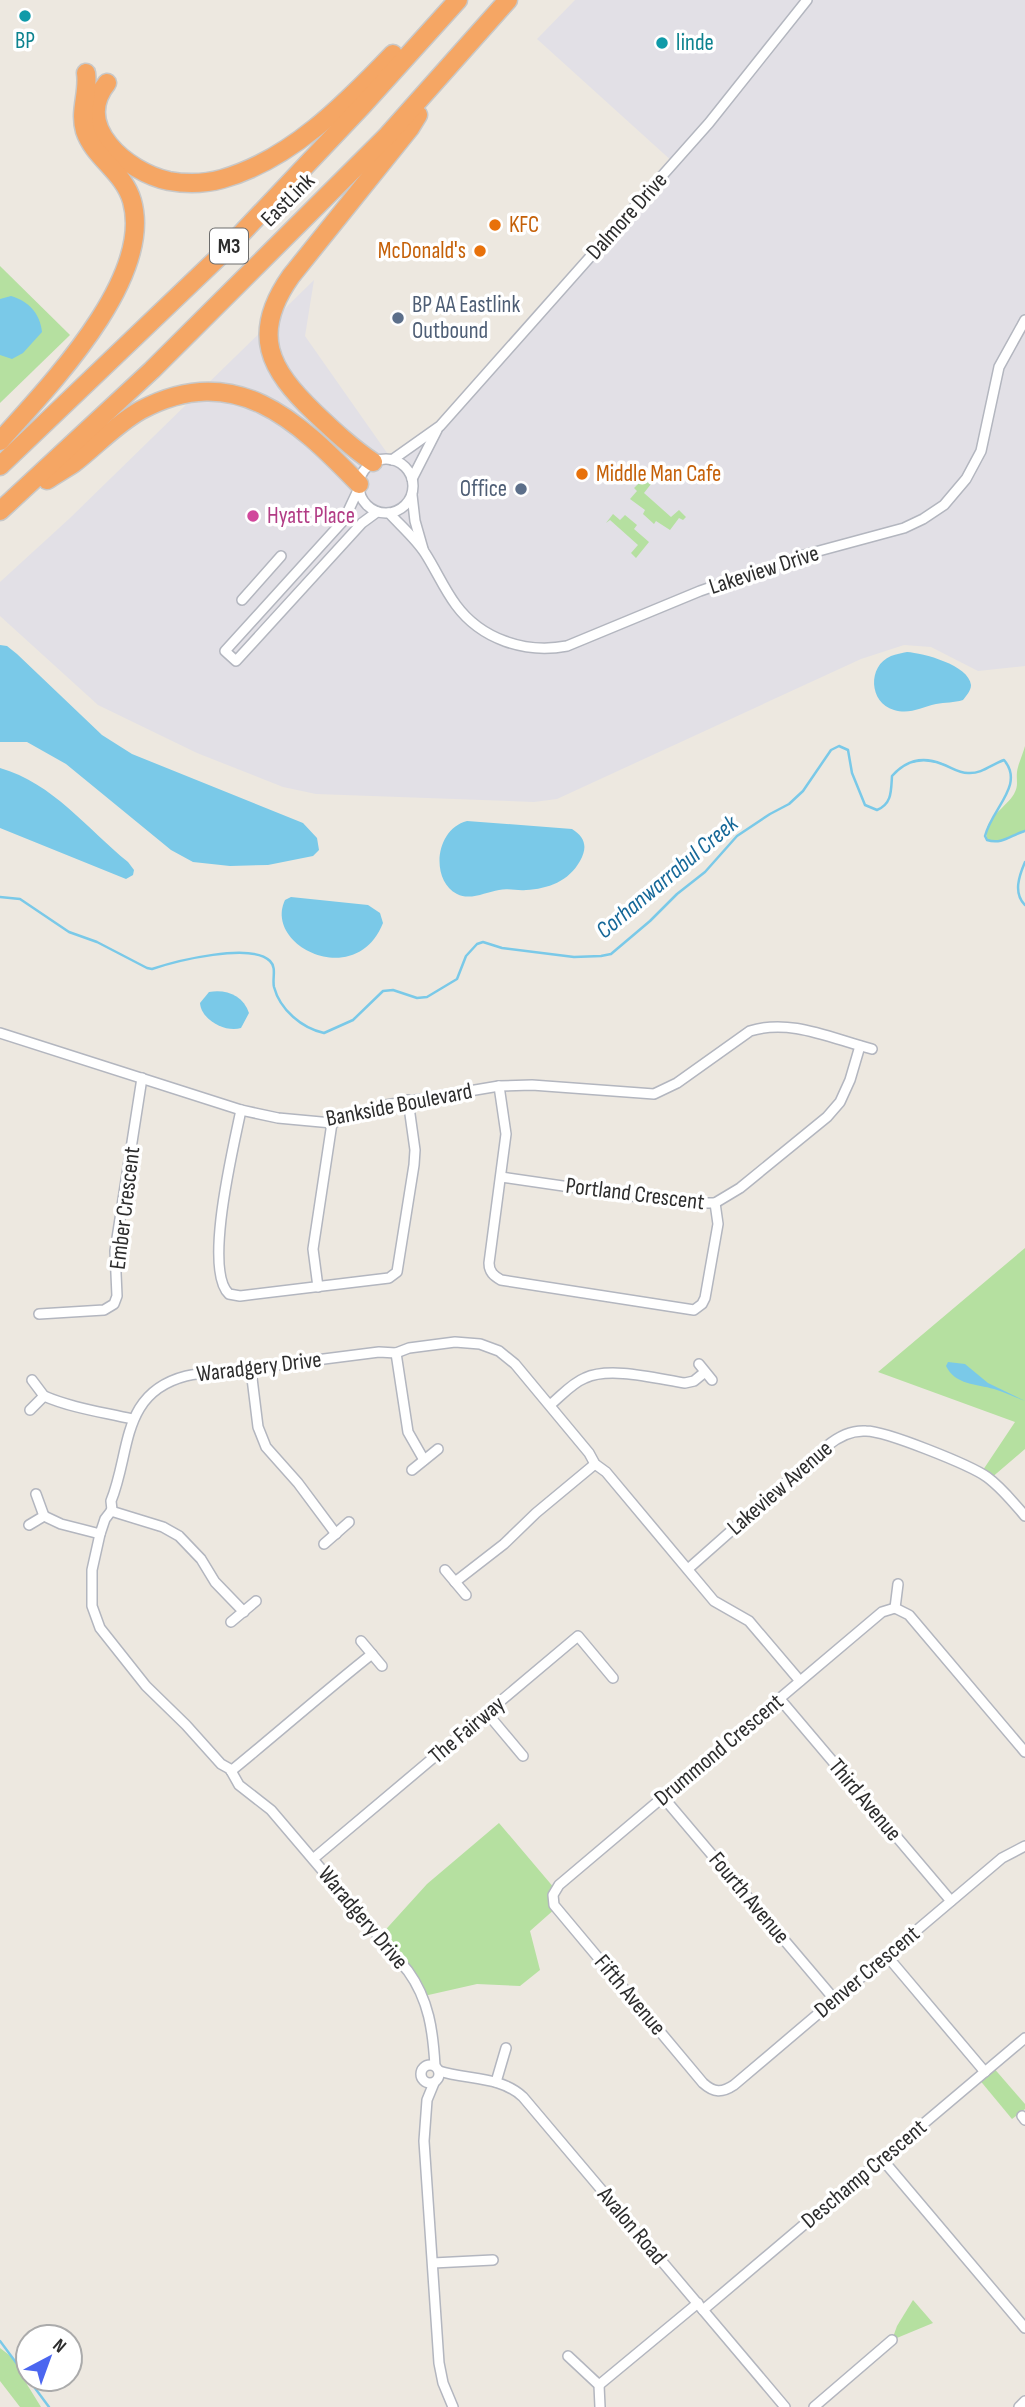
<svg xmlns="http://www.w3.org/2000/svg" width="1025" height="2407" font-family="'Sofia Sans Condensed',sans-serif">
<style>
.industrial{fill:#e2e0e6}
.green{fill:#b5e0a0}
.water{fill:#7ac9e8}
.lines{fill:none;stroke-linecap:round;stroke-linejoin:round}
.stream{stroke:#7ac9e8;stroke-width:2.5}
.minor-casing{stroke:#b3b6bf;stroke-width:12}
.motorway-casing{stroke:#c8c8c8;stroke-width:21}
.minor{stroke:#fff;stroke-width:9}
.motorway{stroke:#f5a664;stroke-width:18}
.culture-dot{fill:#0f9aa8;stroke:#fff;stroke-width:2.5}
.food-dot{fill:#e8710a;stroke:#fff;stroke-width:2.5}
.service-dot{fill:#5c6f8a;stroke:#fff;stroke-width:2.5}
.hotel-dot{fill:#d1479c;stroke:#fff;stroke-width:2.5}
.labels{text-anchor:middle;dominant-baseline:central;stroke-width:7;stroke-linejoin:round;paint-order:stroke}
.shield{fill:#fff;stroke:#6c6c6c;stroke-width:2}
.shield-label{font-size:21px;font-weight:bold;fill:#2d2d2d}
.culture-label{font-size:23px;fill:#0d838f;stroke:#fff}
.street-label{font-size:23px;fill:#2d2d2d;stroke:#fff}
.food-label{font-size:23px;fill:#c56008;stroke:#fff;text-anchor:start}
.service-label{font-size:23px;fill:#4e5e75;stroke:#fff;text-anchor:start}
.hotel-label{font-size:23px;fill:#b23c85;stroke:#fff;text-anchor:start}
.water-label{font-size:24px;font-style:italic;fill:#166898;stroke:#fff}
</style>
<rect width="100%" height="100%" fill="#ede8e0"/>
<polygon class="industrial" points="575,0 1025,0 1025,666 978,671 931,647 904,645 861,659 557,799 534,802 316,794 283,787 197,753 98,705 0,616 0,582 70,518 314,280 305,336 392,460 440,426 674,163 537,39"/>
<g class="green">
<polygon points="0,266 70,335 0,403"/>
<polygon points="647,480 651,484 644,493 671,517 679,510 686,517 683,520 679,518 670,530 656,521 654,524 643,514 645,510 630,499 637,491 634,488 640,482 643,484"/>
<polygon points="613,514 620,520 625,515 637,525 634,529 649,542 636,558 631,553 638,545 610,520 606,523"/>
<path d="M1025,746V831C1011,835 1002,845 987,840C982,819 1005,809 1014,794C1019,785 1016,781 1017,772C1018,764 1023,754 1025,746Z"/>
<polygon points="1025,1248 1025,1449 990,1479 981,1473 1015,1422 878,1372"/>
<polygon points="499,1823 555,1889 556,1908 530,1931 540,1970 520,1986 477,1984 424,1996 379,1937 427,1884"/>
<polygon points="992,2066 1025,2104 1025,2109 1012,2119 978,2078"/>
<polygon points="913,2300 933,2323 892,2340 897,2326"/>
<polygon points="0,2348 17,2361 23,2378 41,2407 20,2407 0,2381"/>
</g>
<g class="water">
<path d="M11,296C28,301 40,313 42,332L23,353L12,359L0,355V299Z"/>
<polygon points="0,645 7,646 17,654 102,735 132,754 303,823 317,838 319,850 313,856 268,865 230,866 193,862 171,850 66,764 27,742 0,742"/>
<path d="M907,652C923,653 969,665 971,685C971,691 966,696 963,700C954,703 945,702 936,704C921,707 910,715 894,710C869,703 867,666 891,656C896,654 902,653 907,652Z"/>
<path d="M0,768C53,783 87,829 128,862L134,870L133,875L126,879L0,828Z"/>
<path d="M467,821L572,829C585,837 588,847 580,861C569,881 548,889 526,890C517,891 508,888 499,890C486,892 470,901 457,894C430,880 435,829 467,821Z"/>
<path d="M291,897L368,905L380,913L383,923C356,991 263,946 285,900Z"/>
<path d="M209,992C226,989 243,995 249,1013L241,1028C226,1033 201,1020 200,1003Z"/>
<path d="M948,1362L965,1364L988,1383L1025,1401C1015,1397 1004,1392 994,1389C977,1384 955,1385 946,1366Z"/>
</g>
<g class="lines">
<g class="stream">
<path d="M1025,862C1019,876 1013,893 1025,905"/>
<path d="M0,897L20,899L69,932L97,942L147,968L152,969C176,961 251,942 270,961C277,968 272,978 274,987C280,1010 302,1028 324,1033L353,1020L383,991L393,990L417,998L427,997L457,979L466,956L477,944L483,942L502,948L574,957L601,956L611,954L650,921L677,894L705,872L737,836L770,814L789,804L803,791L831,750L839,746L848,750L852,773L865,805L877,810C892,804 891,791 892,776C906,760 922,756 942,764C951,767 958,773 968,773C982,774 992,764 1004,760C1025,785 992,808 985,836L987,840C1002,845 1011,835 1025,831"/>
<polyline points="0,2341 49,2407"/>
</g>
<defs>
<g id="minor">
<circle cx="386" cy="486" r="27"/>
<polyline points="392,460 440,426 709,123 807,0"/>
<polyline points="412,479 437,430"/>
<polyline points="359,488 344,520 225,651 236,661 362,523 377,512"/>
<polyline points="412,495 415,521 423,549"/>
<path d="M389,513C401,526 416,539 425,553C436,570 444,589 456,605C481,639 525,654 567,646L700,591L804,555L904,528L923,519L944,505L966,479L981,451L999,367L1025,320"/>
<polyline points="242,600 281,556"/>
<path d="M0,1033L241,1110L278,1118L332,1123L380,1106L499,1086L532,1085L654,1094L677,1083L750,1031C791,1018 832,1039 872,1049"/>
<path d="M499,1086L506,1134L489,1263C489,1272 494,1276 501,1280L694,1310L702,1304L705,1298L718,1224L715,1203"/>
<path d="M241,1110C234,1145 203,1270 229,1294L240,1296L389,1278L397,1272L414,1165L415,1150L408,1100"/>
<polyline points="501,1177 680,1203 715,1203 740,1188 827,1117 840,1102 850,1080 860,1046"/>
<polyline points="318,1287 313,1249 332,1123"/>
<polyline points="39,1314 104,1310 114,1304 117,1296 115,1251 142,1078"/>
<polyline points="396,1353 408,1432 424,1460"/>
<polyline points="699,1364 712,1380"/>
<polyline points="251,1370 258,1427 266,1447 298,1483 336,1534"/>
<path d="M44,1396C72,1408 102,1412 132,1419"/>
<path d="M550,1405C561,1396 572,1383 585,1378C610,1366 658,1379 685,1383L694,1381L705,1372"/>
<polyline points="30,1410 44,1396 32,1380"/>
<polyline points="412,1470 438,1449"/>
<polyline points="111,1511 163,1527 179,1536 201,1559 215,1582 244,1612"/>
<polyline points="44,1516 61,1524 100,1534"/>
<polyline points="29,1525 44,1516 36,1494"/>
<polyline points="324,1544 349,1522"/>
<path d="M688,1569L827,1446C839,1436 851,1430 866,1431C886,1431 970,1465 987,1477C1002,1488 1013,1502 1025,1516"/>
<polyline points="445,1570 466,1595"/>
<polyline points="455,1582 504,1544 536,1513 595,1464"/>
<path d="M895,1608L882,1612L559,1885L553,1895L554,1905L703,2083C714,2093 722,2093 734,2085L1002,1858L1025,1846"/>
<polyline points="895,1608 909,1615 1025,1752"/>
<polyline points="895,1608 898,1584"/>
<polyline points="231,1622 256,1601"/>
<polyline points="361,1641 382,1666"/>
<polyline points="779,1698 951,1901"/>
<polyline points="487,1713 523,1756"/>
<path d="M231,1771C279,1732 324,1692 372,1654"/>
<polyline points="663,1797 835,2000"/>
<polyline points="313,1859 578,1636 613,1678"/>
<polyline points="887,1956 985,2072"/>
<circle cx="430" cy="2074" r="9"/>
<path d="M435,2066C433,2031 429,2000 408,1971L271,1810L239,1785L230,1769L221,1764L186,1725L146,1686L100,1628L92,1606V1570L100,1534L105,1519L112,1510L111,1501C131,1452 120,1393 186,1376C209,1370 241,1375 261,1367L379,1352L396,1353L409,1348L455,1342L480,1344L499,1351L515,1364L589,1453L595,1464L606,1472L714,1601L749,1621L800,1681"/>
<path d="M439,2071C468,2080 501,2076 523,2097L785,2407"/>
<polyline points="496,2082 506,2048"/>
<polyline points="434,2083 427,2100 424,2141 439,2363 443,2383 453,2407"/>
<polyline points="1022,2116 1025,2120"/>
<polyline points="882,2159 1025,2328"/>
<polyline points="433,2263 493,2260"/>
<polyline points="703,2310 1025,2038"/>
<polyline points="568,2356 599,2385 600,2407"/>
<polyline points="599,2385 698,2303"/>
<polyline points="814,2407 892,2340"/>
<polyline points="1019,2407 1025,2401"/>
</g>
<g id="motorway">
<path d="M107,83C72,126 127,172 169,181C186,184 204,184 222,179C290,160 345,104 393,54"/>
<path d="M0,441C48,387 154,279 132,201C124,172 94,158 85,131C79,111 89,93 86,73"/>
<path d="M373,462C352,448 334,431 315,413C269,369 250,334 291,276L410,128L418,115"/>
<polyline points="0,466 223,253 364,104 458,0"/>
<path d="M47,480C56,474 65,469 74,463C96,446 116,424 141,410C235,360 297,420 359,484"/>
<polyline points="0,511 152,370 386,137 508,0"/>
</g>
</defs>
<use href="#minor" class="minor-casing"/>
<use href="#motorway" class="motorway-casing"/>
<use href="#minor" class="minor"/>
<use href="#motorway" class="motorway"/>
</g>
<g class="culture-dot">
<circle cx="25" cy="16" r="7"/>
<circle cx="662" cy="43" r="7"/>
</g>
<g class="food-dot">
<circle cx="495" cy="225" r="7"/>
<circle cx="480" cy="251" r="7"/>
<circle cx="582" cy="474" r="7"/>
</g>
<g class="service-dot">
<circle cx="398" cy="318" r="7"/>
<circle cx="521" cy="489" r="7"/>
</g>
<circle class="hotel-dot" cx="253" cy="516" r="7"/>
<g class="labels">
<rect class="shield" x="210" y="228.5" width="38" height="35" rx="5"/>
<g class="shield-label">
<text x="229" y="246">M3</text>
</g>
<g class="culture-label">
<text x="25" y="41">BP</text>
<text x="676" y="43" text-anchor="start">linde</text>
</g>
<g class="street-label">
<text transform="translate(288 200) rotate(-45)">EastLink</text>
<text transform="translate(627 216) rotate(-48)">Dalmore Drive</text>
<text transform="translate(764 570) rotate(-18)">Lakeview Drive</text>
<text transform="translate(399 1105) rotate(-11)">Bankside Boulevard</text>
<text transform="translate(635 1194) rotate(7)">Portland Crescent</text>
<text transform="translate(125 1208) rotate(-83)">Ember Crescent</text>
<text transform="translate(259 1367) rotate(-7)">Waradgery Drive</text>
<text transform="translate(780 1488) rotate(-41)">Lakeview Avenue</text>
<text transform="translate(467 1730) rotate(-40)">The Fairway</text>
<text transform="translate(719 1750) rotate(-40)">Drummond Crescent</text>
<text transform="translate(865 1800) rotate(50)">Third Avenue</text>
<text transform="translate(749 1898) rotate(50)">Fourth Avenue</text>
<text transform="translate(363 1918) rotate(50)">Waradgery Drive</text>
<text transform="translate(867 1972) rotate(-40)">Denver Crescent</text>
<text transform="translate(630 1995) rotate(50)">Fifth Avenue</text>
<text transform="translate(864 2174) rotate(-40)">Deschamp Crescent</text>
<text transform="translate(632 2226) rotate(50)">Avalon Road</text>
</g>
<g class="food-label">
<text x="509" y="225">KFC</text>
<text x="466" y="251" text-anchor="end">McDonald's</text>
<text x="596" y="474">Middle Man Cafe</text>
</g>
<g class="service-label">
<text x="412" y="305">BP AA Eastlink<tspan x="412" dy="26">Outbound</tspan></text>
<text x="507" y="489" text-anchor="end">Office</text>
</g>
<g class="hotel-label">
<text x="267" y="516">Hyatt Place</text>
</g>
<g class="water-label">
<text transform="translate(667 877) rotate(-40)">Corhanwarrabul Creek</text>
</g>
</g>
<g transform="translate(49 2358) rotate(41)"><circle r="33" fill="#ffffff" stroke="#ababab" stroke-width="2"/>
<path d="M0-5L12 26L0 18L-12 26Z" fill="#4b66f0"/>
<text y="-10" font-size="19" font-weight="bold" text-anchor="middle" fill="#2d2d2d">N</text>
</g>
</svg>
